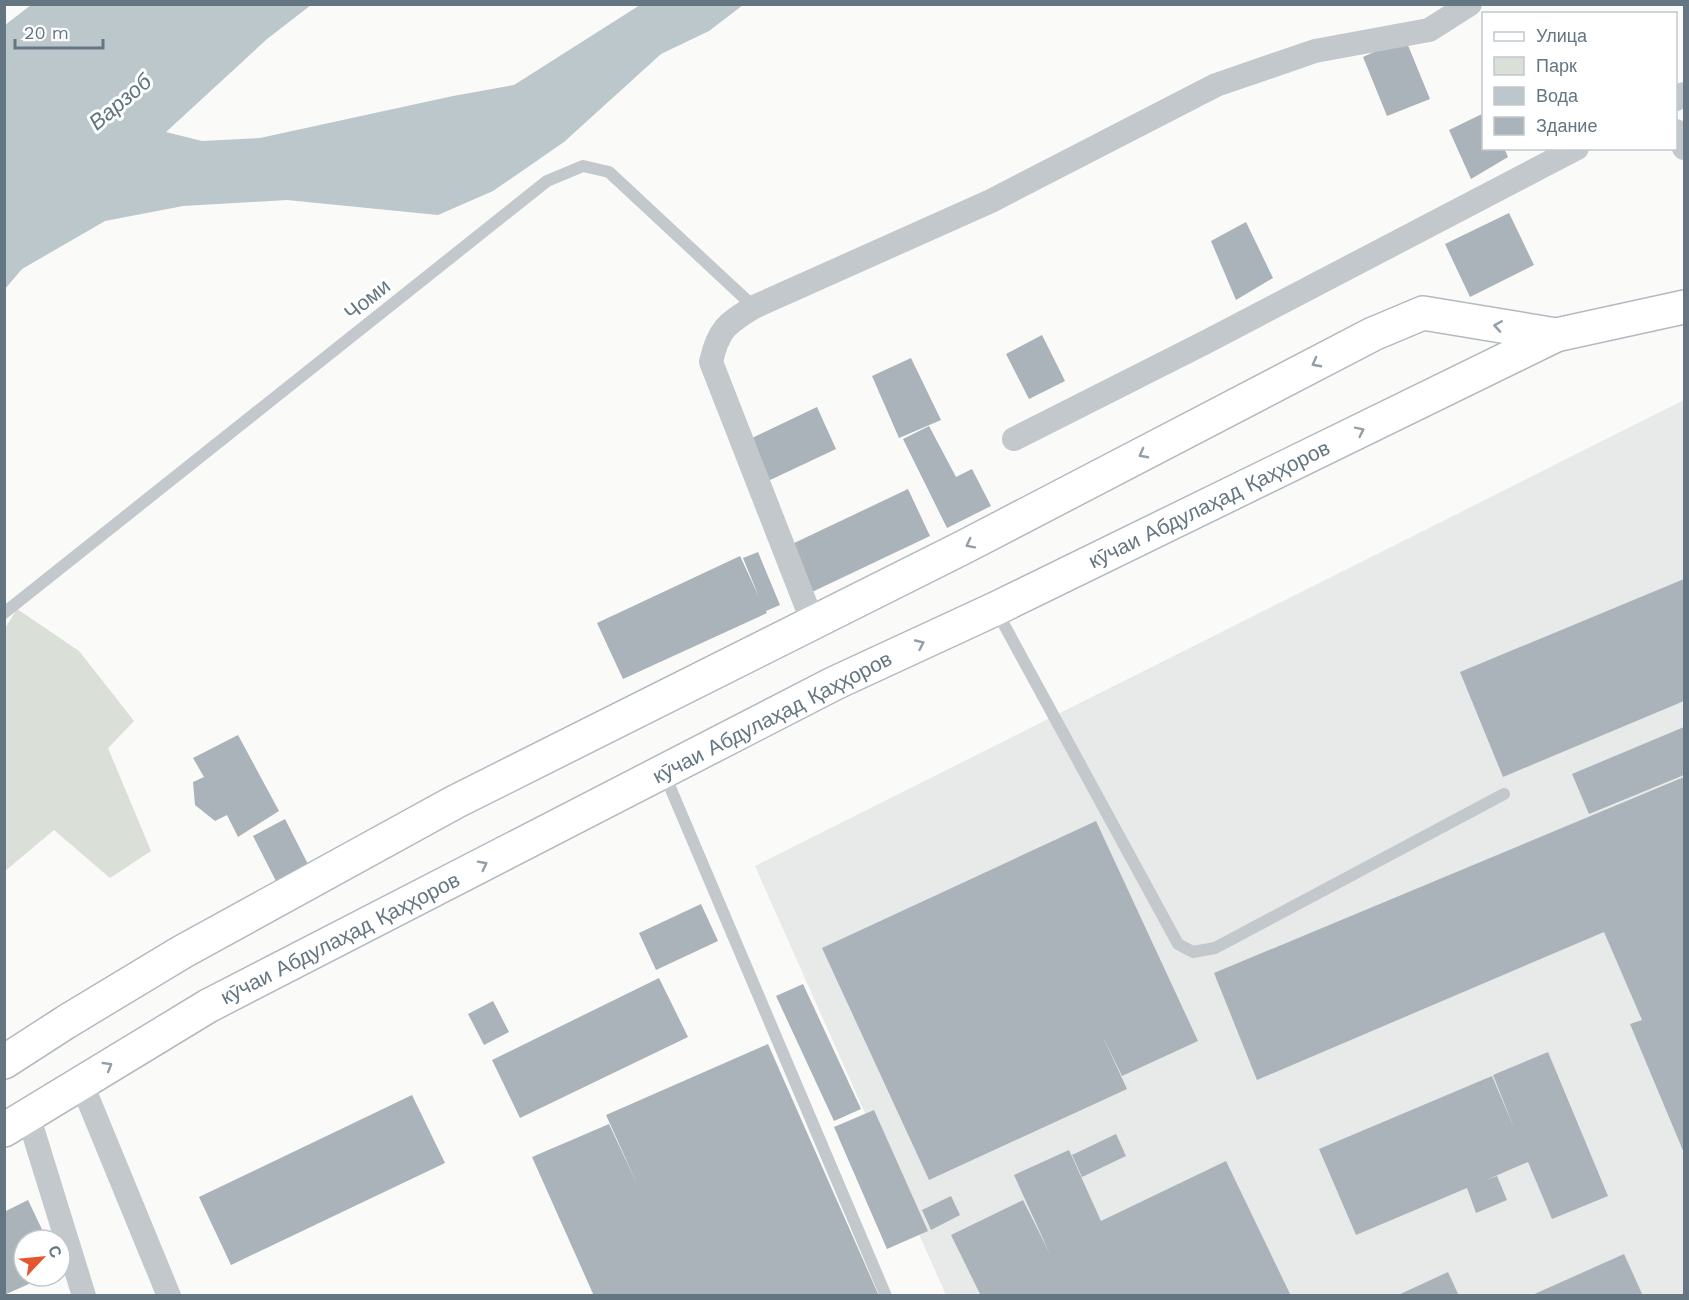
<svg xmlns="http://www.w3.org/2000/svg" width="1689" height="1300" font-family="'Work Sans',sans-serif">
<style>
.built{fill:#e8e9e9}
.green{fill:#dadfd7}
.water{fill:#bbc7cb}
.building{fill:#aab3b9}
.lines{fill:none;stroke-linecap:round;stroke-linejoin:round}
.secondary-casing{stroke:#b3babf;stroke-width:36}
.lane{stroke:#c3c8cc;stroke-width:12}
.street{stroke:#c3c8cc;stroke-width:24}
.secondary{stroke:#fff;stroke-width:33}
.oneway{stroke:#939fa8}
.labels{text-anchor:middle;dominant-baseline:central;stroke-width:6;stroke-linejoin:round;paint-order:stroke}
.street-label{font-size:21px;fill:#657683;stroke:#fff}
.water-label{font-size:22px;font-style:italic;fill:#60757c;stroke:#fff}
</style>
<rect width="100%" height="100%" fill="#fafaf8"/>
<polygon class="built" points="1684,400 1684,1295 946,1295 755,866"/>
<polygon class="green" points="17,609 79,651 134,721 108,748 151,851 110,878 54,830 5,871 4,630"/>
<polygon class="water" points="31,5 311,5 267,39 166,132 202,141 260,138 453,96 514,85 640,5 743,5 709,31 661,54 564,142 493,191 438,215 287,200 183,206 105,221 22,269 5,289 5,25"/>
<g class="building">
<polygon points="1405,38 1430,99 1387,116 1363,57"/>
<polygon points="1484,113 1484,148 1504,148 1508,157 1471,179 1449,130"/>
<polygon points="1509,213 1534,265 1470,297 1445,244"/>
<polygon points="1246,222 1273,278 1236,300 1211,241"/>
<polygon points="1042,335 1065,381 1029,399 1006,354"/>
<polygon points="911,358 941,420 899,438 872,376"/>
<polygon points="817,407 836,449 768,481 748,440"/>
<polygon points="929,426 956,477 972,469 991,506 947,528 903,439"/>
<polygon points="908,489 930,536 812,592 790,545"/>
<polygon points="758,552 780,605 766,611 767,613 623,679 597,623 740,556 759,597 743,558"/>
<polygon points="1684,579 1684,701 1503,777 1460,672"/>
<polygon points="1684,727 1684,775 1589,814 1572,774"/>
<polygon points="238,735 279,811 238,837 227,815 215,821 195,805 193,782 204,777 193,758"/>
<polygon points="1684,777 1684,1153 1630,1024 1642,1020 1604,932 1257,1080 1214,973"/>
<polygon points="285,819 312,872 280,889 253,836"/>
<polygon points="1096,821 1198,1041 1122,1076 1102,1035 1127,1089 929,1180 822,948"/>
<polygon points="701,904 718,941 656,970 639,933"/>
<polygon points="659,978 688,1037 520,1118 492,1060"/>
<polygon points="803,984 861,1109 834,1121 776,996"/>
<polygon points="493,1001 509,1032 484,1045 468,1014"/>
<polygon points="768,1044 879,1296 594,1296 532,1157 609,1124 638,1186 606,1115"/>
<polygon points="1548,1052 1608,1196 1552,1219 1528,1162 1486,1180 1497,1176 1507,1200 1476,1213 1467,1188 1356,1235 1319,1149 1492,1076 1515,1130 1493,1075"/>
<polygon points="412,1095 445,1163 231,1265 199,1197"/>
<polygon points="874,1110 928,1231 887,1249 834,1127"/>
<polygon points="1116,1134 1126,1156 1082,1177 1072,1155"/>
<polygon points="1069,1150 1101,1221 1226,1161 1291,1296 981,1296 951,1235 1023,1200 1050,1254 1014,1175"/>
<polygon points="951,1196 960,1215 931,1230 922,1210"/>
<polygon points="28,1200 47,1240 24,1240 24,1276 47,1276 4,1295 4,1212"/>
<polygon points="1624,1254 1643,1296 1530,1296"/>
<polygon points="1448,1272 1459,1296 1396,1296"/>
</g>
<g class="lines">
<defs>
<g id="secondary">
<polyline points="4,1062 66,1022 182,952 455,802 964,547 1373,334 1423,313 1556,335"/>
<polyline points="4,1130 208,1006 835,683 995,609 1556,335 1684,307"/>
</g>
</defs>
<use href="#secondary" class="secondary-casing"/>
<g class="lane">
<polyline points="996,610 1178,944 1193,952 1215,948 1504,794"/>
<polyline points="4,613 547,181 583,166 609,172 754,307"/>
<polyline points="664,773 886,1296"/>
</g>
<g class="street">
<polyline points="1676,99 1684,94"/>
<polyline points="1676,131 1684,148"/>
<polyline points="1014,439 1206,342 1577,148"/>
<path d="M813,623L711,362C718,330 726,324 754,307L991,201L1216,85L1315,51L1429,30L1470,4"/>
<polyline points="81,1082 169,1296"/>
<polyline points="28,1115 84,1296"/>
</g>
<use href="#secondary" class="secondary"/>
</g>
<defs><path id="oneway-chevron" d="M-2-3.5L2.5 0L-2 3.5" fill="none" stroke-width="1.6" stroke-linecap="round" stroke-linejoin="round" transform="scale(1.5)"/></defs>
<g class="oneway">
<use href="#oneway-chevron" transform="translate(1498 326) rotate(-171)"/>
<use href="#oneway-chevron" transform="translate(1316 363) rotate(152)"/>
<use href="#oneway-chevron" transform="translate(1360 431) rotate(-26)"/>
<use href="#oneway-chevron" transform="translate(1143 454) rotate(152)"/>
<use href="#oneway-chevron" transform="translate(970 544) rotate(153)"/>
<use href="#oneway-chevron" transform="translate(920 644) rotate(-25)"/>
<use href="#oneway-chevron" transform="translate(483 865) rotate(-27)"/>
<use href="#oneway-chevron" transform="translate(108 1066) rotate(-31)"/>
</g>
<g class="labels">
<g class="street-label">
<text transform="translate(367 299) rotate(-39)">Чоми</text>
<text transform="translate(1209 504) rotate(-26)">кӯчаи Абдулаҳад Қаҳҳоров</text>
<text transform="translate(772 717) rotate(-27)">кӯчаи Абдулаҳад Қаҳҳоров</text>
<text transform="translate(340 938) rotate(-27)">кӯчаи Абдулаҳад Қаҳҳоров</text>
</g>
<g class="water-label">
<text transform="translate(120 102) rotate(-40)">Варзоб</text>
</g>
</g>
<rect width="1689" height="1300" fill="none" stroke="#657683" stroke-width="12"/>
<rect x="1482" y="12" width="195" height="138" fill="#ffffff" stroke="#c1c8cd" stroke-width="1.5"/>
<rect x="1494" y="32" width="30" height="9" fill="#ffffff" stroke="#c1c8cd" stroke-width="1.5"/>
<text x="1536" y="42" font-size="18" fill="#657683">Улица</text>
<rect x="1494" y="57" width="30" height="18" fill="#dadfd7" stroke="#c1c8cd" stroke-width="1.5"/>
<text x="1536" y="72" font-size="18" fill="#657683">Парк</text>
<rect x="1494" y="87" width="30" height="18" fill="#bbc7cb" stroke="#c1c8cd" stroke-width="1.5"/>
<text x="1536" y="102" font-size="18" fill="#657683">Вода</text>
<rect x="1494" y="117" width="30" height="18" fill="#aab3b9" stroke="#c1c8cd" stroke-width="1.5"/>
<text x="1536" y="132" font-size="18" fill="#657683">Здание</text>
<g transform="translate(42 1258) rotate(64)"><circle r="28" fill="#ffffff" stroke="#c1c8cd" stroke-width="1.5"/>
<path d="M0-4.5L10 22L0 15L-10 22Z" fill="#e4572e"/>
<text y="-9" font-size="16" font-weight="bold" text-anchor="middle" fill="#657683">С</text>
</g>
<path d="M15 39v9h88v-9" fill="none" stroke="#657683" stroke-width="3"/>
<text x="24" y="39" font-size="18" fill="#657683" stroke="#ffffff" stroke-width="4.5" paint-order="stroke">20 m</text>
</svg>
